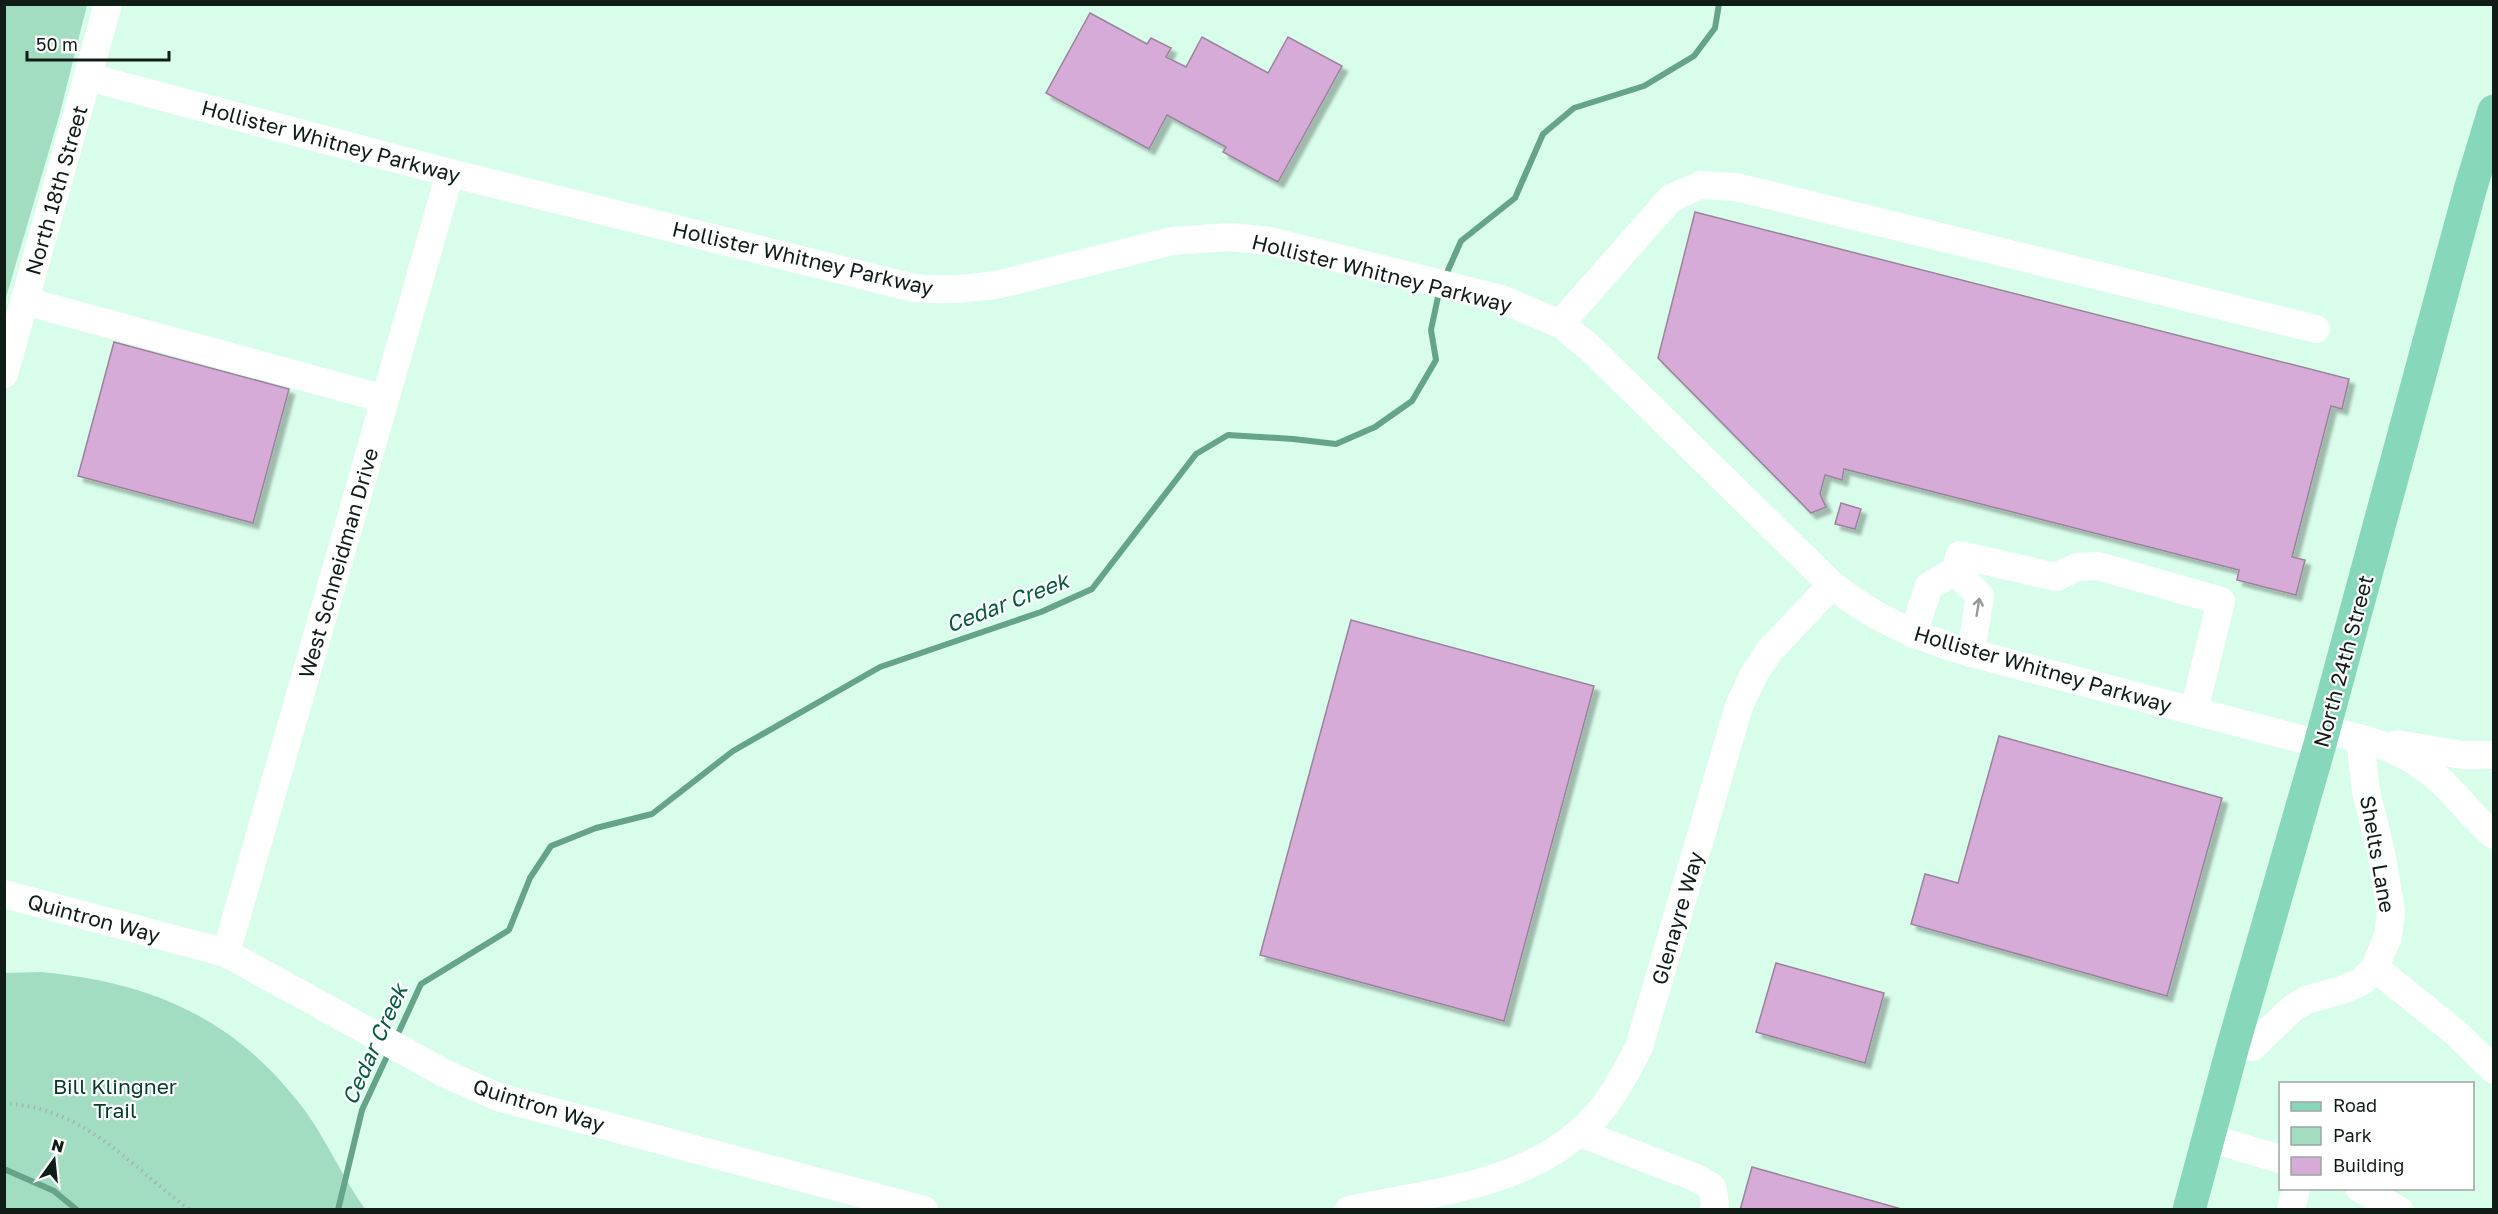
<svg xmlns="http://www.w3.org/2000/svg" width="2498" height="1214" font-family="'Golos Text',sans-serif">
<style>
.green{fill:#a3ddc1}
.lines{fill:none;stroke-linecap:round;stroke-linejoin:round}
.stream{stroke:#66a488;stroke-width:6}
.building{fill:#d6abd8;stroke:#9a839b;stroke-width:1.5;filter:url(#shadow)}
.path{stroke:#9cb9ab;stroke-width:4;stroke-dasharray:1.5 4.5;stroke-linecap:butt}
.minor{stroke:#fff;stroke-width:28}
.major{stroke:#87d7ba;stroke-width:33}
.oneway{stroke:#939997}
.labels{text-anchor:middle;dominant-baseline:central;stroke-width:4.5;stroke-linejoin:round;paint-order:stroke}
.street-label{font-size:21px;fill:#101d17;stroke:#fff}
.park-label{font-size:21px;fill:#043b28;stroke:#fff}
.water-label{font-size:22px;font-style:italic;fill:#04593e;stroke:#fff}
</style>
<defs>
<filter id="shadow"><feDropShadow dx="5.5" dy="5.5" stdDeviation="1.5" flood-color="#0004"/></filter>
</defs>
<rect width="100%" height="100%" fill="#d9fdeb"/>
<g class="green">
<polygon points="5,4 87,5 60,113 5,301"/>
<path d="M42,972C154,983 237,1019 306,1112C328,1143 343,1178 365,1209H5V973Z"/>
</g>
<g class="lines">
<g class="stream">
<polyline points="1445,277 1461,241 1515,198 1543,134 1574,108 1644,86 1694,56 1715,28 1719,4"/>
<polyline points="396,1038 421,984 509,930 530,878 551,846 596,828 652,814 733,751 880,667 1041,612 1092,589 1196,454 1228,435 1293,439 1336,444 1375,427 1412,401 1436,360 1431,330 1439,292"/>
<polyline points="4,1169 54,1191 77,1210"/>
<polyline points="338,1210 362,1110 389,1052"/>
</g>
</g>
<g class="building">
<polygon points="1090,13 1147,44 1151,38 1171,48 1166,57 1186,67 1202,37 1268,73 1288,37 1342,66 1278,182 1223,152 1226,147 1167,115 1149,149 1046,93"/>
<polygon points="1695,212 2349,379 2342,409 2331,406 2292,557 2305,560 2296,595 2237,580 2239,570 1844,469 1842,480 1825,475 1820,494 1826,507 1811,513 1658,358"/>
<polygon points="114,342 289,389 253,523 78,476"/>
<polygon points="1841,503 1861,509 1855,529 1835,524"/>
<polygon points="1351,620 1594,686 1504,1021 1260,955"/>
<polygon points="1999,736 2222,798 2167,996 1911,924 1925,874 1958,883"/>
<polygon points="1776,963 1884,993 1865,1063 1756,1032"/>
<polygon points="1752,1167 1905,1210 1740,1210"/>
</g>
<g class="lines">
<path class="path" d="M4,1103C88,1109 127,1164 190,1210"/>
<g class="minor">
<path d="M88,77L450,173L914,288C944,291 971,289 1001,284L1172,241L1230,237L1270,241L1501,299L1560,324L1589,347L1832,585C1876,620 1917,637 1971,653L2320,744"/>
<polyline points="25,301 385,399"/>
<polyline points="1560,324 1671,198 1701,185 1736,187 2316,329"/>
<polyline points="4,374 108,4"/>
<polyline points="1955,571 1980,596 1971,653"/>
<polyline points="1913,634 1929,586 1955,571 1960,555 2056,577 2077,567 2098,566 2221,601 2194,711"/>
<path d="M2324,730C2371,740 2405,748 2442,782C2460,799 2474,819 2494,835"/>
<polyline points="2397,744 2462,755 2494,755"/>
<polyline points="4,894 226,953 444,1073 498,1097 924,1210"/>
<polyline points="226,953 450,173"/>
<polyline points="2375,968 2455,1032 2494,1070"/>
<polyline points="2233,1046 2252,1047 2293,1008 2306,1000 2342,990 2361,982 2375,968 2388,936 2391,911 2381,852 2366,791 2360,738"/>
<polyline points="1580,1133 1694,1177 1712,1187 1715,1204 1714,1210"/>
<polyline points="2209,1138 2280,1159"/>
<polyline points="2359,1188 2399,1210"/>
<path d="M1349,1210C1437,1191 1541,1185 1602,1109C1617,1090 1628,1069 1639,1047L1739,706L1754,674L1770,650L1832,585"/>
<polyline points="2291,1210 2296,1188"/>
</g>
<polyline class="major" points="2189,1210 2233,1046 2320,744 2470,190 2494,111"/>
</g>
<defs><path id="oneway-shaft" d="M-6 0H5M1.5-3L5.5 0L1.5 3" fill="none" stroke-width="1.6" stroke-linecap="round" stroke-linejoin="round" transform="scale(1.5)"/></defs>
<use class="oneway" href="#oneway-shaft" transform="translate(1978 607) rotate(-81)"/>
<g class="labels">
<g class="street-label">
<text transform="translate(331 141) rotate(15)">Hollister Whitney Parkway</text>
<text transform="translate(56 190) rotate(-74)">North 18th Street</text>
<text transform="translate(803 258) rotate(13)">Hollister Whitney Parkway</text>
<text transform="translate(1382 273) rotate(14)">Hollister Whitney Parkway</text>
<text transform="translate(338 563) rotate(-74)">West Schneidman Drive</text>
<text transform="translate(2343 661) rotate(-75)">North 24th Street</text>
<text transform="translate(2043 669) rotate(16)">Hollister Whitney Parkway</text>
<text transform="translate(2378 854) rotate(80)">Shelts Lane</text>
<text transform="translate(94 918) rotate(15)">Quintron Way</text>
<text transform="translate(1677 918) rotate(-74)">Glenayre Way</text>
<text transform="translate(539 1105) rotate(17)">Quintron Way</text>
</g>
<g class="park-label">
<text x="115" y="1086">Bill Klingner<tspan x="115" dy="24">Trail</tspan></text>
</g>
<g class="water-label">
<text transform="translate(1007 602) rotate(-21)">Cedar Creek</text>
<text transform="translate(374 1044) rotate(-66)">Cedar Creek</text>
</g>
</g>
<rect width="2498" height="1214" fill="none" stroke="#101d17" stroke-width="12"/>
<rect x="2279" y="1082" width="195" height="108" fill="#ffffff" stroke="#9fa5a2" stroke-width="1.5"/>
<rect x="2291" y="1102" width="30" height="9" fill="#87d7ba" stroke="#9fa5a2" stroke-width="1.5"/>
<text x="2333" y="1112" font-size="18" fill="#101d17">Road</text>
<rect x="2291" y="1127" width="30" height="18" fill="#a3ddc1" stroke="#9fa5a2" stroke-width="1.5"/>
<text x="2333" y="1142" font-size="18" fill="#101d17">Park</text>
<rect x="2291" y="1157" width="30" height="18" fill="#d6abd8" stroke="#9fa5a2" stroke-width="1.5"/>
<text x="2333" y="1172" font-size="18" fill="#101d17">Building</text>
<g transform="translate(54 1160) rotate(15)" stroke="#ffffff" stroke-width="4.5" paint-order="stroke">
<path d="M0-4.5L10 22L0 15L-10 22Z" fill="#101d17"/>
<text y="-9" font-size="16" font-weight="bold" text-anchor="middle" fill="#101d17">N</text>
</g>
<path d="M27 51v9h142v-9" fill="none" stroke="#101d17" stroke-width="3"/>
<text x="36" y="51" font-size="18" fill="#101d17" stroke="#ffffff" stroke-width="4.5" paint-order="stroke">50 m</text>
</svg>
